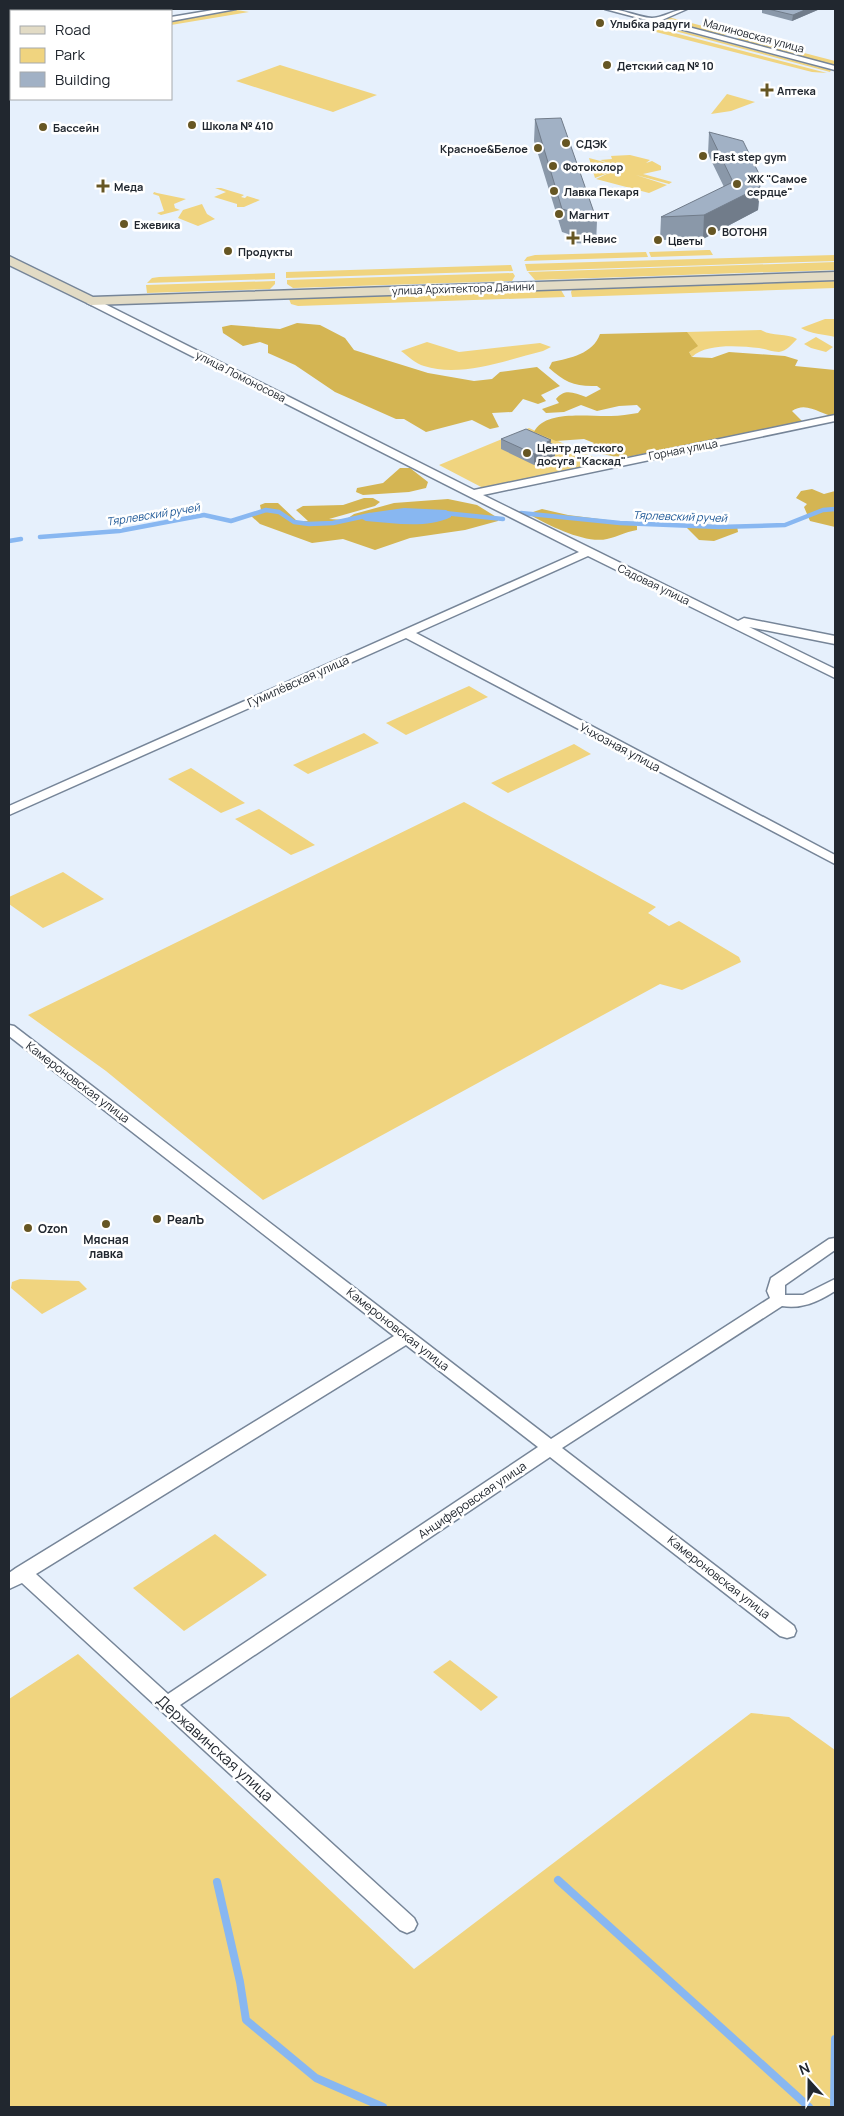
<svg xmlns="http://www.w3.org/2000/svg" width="844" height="2116" font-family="Manrope,sans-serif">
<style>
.green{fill:#f0d47f}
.forest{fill:#d4b553}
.water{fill:#88b7f1}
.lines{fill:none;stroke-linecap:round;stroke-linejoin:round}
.stream-far2{stroke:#88b7f1;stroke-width:3}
.stream-far1{stroke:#88b7f1;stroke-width:4.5}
.stream{stroke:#88b7f1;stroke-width:8}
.street-casing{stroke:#768598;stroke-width:3}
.secondary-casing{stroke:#768598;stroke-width:3}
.street{fill:#fff;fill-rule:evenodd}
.secondary{fill:#e2dbc5;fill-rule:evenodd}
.wall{fill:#8a98a9}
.shaded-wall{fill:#717c8a}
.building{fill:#a1b1c5;stroke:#717c8a}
.poi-dot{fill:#665623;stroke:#fff;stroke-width:2}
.labels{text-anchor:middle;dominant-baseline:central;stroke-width:5;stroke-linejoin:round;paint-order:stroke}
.far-poi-label{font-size:11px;font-weight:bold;fill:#21272f;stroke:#fff;text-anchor:start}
.far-street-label{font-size:11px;fill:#21272f;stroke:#fff}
.far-water-label{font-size:11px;font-style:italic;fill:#1a5595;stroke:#fff}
.street-label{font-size:12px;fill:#21272f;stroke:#fff}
.poi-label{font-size:12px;font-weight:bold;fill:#21272f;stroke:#fff;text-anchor:start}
.near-street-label{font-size:15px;fill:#21272f;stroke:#fff}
</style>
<rect width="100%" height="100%" fill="#e6f0fc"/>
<g class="green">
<polygon points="237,10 249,12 171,25 171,21"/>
<polygon points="668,17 730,33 721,36 665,21 664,19"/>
<polygon points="652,25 659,25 831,70 830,72"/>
<polygon points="652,27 827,73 812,72 656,32"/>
<polygon points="739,36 835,61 835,66 737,40"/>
<polygon points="280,65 377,95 333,112 236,81"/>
<polygon points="727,94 755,102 731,111 711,114"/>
<polygon points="630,155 650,160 646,163 652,161 661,166 661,170 643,174 672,182 669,184 636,175 667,185 649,193 596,179 611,172 595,178 589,158 608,163 600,160 612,159 611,156 590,157"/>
<polygon points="215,188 221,188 244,195 241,197 245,198 247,196 260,200 244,207 237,207 237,204 214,197 226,192"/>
<polygon points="154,192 157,193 186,199 174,204 175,208 180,210 161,215 157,213 164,211 159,196 153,194"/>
<polygon points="202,204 207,214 215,219 198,226 178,218 183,210"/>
<polygon points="707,250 710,250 713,255 651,257 649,252"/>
<polygon points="646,252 648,257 524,261 527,257 535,255"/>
<polygon points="835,255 835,261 527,271 525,264"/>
<polygon points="835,262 835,270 535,280 528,272"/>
<polygon points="511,265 513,271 286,278 286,272"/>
<polygon points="275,273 275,279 147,283 152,278 159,277"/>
<polygon points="513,273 515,276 512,281 293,288 287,284 287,280"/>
<polygon points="275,281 275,284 270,289 147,293 146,285"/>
<polygon points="835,281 835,288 572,297 571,292 572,290"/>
<polygon points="561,290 565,297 298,306 291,304 289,299"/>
<path d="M825,319H835V337C824,334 810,334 801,328Z"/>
<path d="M761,330C772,337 786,333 797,339C792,344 787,351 779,352C772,352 766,349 759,348C740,346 706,343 692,357L689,352L687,332Z"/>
<polygon points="816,337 833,347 826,352 811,348 804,344"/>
<path d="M427,342L459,352L540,343L551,347L543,351C506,360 461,378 424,366C416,364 408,356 401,351Z"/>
<polygon points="529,428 598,459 587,463 588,466 485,489 439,465"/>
<polygon points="469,686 488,697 406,735 386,723"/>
<polygon points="364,733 379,743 308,774 293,765"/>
<polygon points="574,744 591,754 508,793 491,783"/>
<polygon points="191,768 245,803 221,813 168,779"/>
<polygon points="464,802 656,907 648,913 669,926 679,921 739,957 741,962 682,990 660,984 263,1200 106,1071 28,1015"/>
<polygon points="259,809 315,845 291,855 235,819"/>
<polygon points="63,872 104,899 43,928 9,904 9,897"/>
<polygon points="20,1279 79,1281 87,1289 42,1314 11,1288 12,1282"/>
<polygon points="215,1534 267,1575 184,1631 133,1588"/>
<polygon points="78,1654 414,1969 751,1713 789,1717 835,1750 835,2107 9,2107 9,1699"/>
<polygon points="450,1660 498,1697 481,1711 433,1672"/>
</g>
<g class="forest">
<polygon points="9,9 153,9 137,11 11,11 9,14"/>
<polygon points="297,323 320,325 345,338 354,350 428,373 474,381 492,379 500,372 537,367 560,386 541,395 546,401 538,404 523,399 512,412 492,413 499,427 490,429 472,420 426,432 404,419 396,419 335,392 295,365 268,353 268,345 260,342 243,346 223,333 222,327 231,325 280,329"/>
<path d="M687,332L698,346L689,352L692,357L712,358L729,352L785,356L798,360L795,366L835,370V416C822,416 807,400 792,411L803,422L622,458L602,454L588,447L594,443L584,439L556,441L534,432C545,409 590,417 611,416C620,416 629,414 638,413L641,409L637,405L619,406L597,411L581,405L564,412L546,413L542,409L559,403L556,399C565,388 574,393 586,397L601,389L597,386C575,387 565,382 549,368L552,362C570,358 593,354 600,334Z"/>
<polygon points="400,468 410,468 428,482 426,488 409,492 363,495 356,492 357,488 383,483"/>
<polygon points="812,489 824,494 835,491 835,527 810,521 804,507 807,504 796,498 801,491"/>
<polygon points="364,498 373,498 380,502 375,506 329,519 345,520 354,514 394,503 448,499 477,505 498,518 498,521 465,530 410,538 375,550 343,539 312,543 260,524 250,515 261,510 260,505 265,503 278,503 297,521 308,521 296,510 303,506 343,505"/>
<path d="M542,509L568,515L631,523L637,526V530C624,532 618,537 607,539C586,544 550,526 532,516L530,513Z"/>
<polygon points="691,524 737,526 738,532 714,541 699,540 687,528"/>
</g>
<path class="water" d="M404,508L446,510L451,513V517C426,529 394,523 366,521L360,518L369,513Z"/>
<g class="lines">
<g class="stream-far2">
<polyline points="91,11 125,9"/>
<polyline points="9,14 11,14"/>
</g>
<g class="stream-far1">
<polyline points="444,513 503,519"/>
<polyline points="521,513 620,523 719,527 785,525 823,510 835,509"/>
<polyline points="40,537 119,531 204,515 231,521 266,510 279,512 294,522 309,524 333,523 370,515"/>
<polyline points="9,541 21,539"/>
</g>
<g class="stream">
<polyline points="558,1880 809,2107"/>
<polyline points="217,1882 240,1982 246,2020 316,2078 383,2107"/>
<polyline points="834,2107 835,2039"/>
</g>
<defs>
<g id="street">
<polygon points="219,9 236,9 171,21 171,17"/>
<path d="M605,9C622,8 636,17 652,18C663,18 675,9 687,9L662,20L835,66V70Z"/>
<rect x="9" y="29" width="2" height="4"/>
<polygon points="87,299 95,299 474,490 835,415 835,421 483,495 738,621 744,618 835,636 835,644 749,627 835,669 835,678 588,556 416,633 835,855 835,864 406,638 9,815 9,806 579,552 87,303"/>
<path d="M9,1025L14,1026L551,1439L770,1298L767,1291L771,1278L829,1239L835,1238V1250L785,1285V1295H803L835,1279V1291C818,1302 802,1309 782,1306L562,1448L794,1626L796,1631L794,1636L787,1638L780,1636L550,1457L180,1705L414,1918L417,1924L414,1930L407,1933L400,1930L22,1583L9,1589V1573L16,1568L394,1336L9,1036ZM406,1345L538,1447L168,1694L36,1574Z"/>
</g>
<polygon id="secondary" points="9,256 93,297 835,272 835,280 91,305 9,265"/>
</defs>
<use href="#street" class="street-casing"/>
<use href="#secondary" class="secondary-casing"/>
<use href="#street" class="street"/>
<use href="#secondary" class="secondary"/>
</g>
<g class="wall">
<polygon points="762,9 820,9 792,21 762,13"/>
<polygon points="535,119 597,221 596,244 571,243 568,234 562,232 534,141"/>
<polygon points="709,132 761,178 758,210 703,239 660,240 661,217 724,187 708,154"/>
<polygon points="501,439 551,440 550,443 555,456 534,465 501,449"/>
</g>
<g class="shaded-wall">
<polygon points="807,9 820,9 792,21 793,15"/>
<polygon points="760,187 758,210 703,239 704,215"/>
<polygon points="551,440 550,447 555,445 555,456 534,465 534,454 547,442"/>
</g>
<g class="building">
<polygon points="768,9 807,9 793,15"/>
<polygon points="561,118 597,221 571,220 569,211 562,209 535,119"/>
<polygon points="709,132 743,141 761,178 756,178 760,187 704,215 661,217 733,182"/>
<polygon points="526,429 551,440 547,442 555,445 534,454 501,439"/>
</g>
<g class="poi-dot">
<circle cx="600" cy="23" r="5"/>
<circle cx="607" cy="65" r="5"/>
<path d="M764.5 82.5h5v5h5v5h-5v5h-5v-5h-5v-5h5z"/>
<circle cx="192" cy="125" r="5"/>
<circle cx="43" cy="127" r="5"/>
<circle cx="566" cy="143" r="5"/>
<circle cx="538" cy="148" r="5"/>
<circle cx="703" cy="156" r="5"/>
<circle cx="553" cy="166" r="5"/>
<circle cx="737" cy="184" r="5"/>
<path d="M100.5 178.5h5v5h5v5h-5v5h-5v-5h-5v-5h5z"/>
<circle cx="554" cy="191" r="5"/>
<circle cx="559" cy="214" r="5"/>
<circle cx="124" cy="224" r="5"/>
<circle cx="712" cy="231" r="5"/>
<path d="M570.5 230.5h5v5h5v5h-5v5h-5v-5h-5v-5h5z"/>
<circle cx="658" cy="240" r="5"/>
<circle cx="228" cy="251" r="5"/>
<circle cx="527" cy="453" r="5"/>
<circle cx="157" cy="1219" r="5"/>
<circle cx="106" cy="1224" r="5"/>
<circle cx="28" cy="1228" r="5"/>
</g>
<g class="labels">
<g class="far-poi-label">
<text x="610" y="23">Улыбка радуги</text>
<text x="617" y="65">Детский сад № 10</text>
<text x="777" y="90">Аптека</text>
<text x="202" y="125">Школа № 410</text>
<text x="53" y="127">Бассейн</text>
<text x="576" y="143">СДЭК</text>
<text x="528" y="148" text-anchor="end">Красное&amp;Белое</text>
<text x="713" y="156">Fast step gym</text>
<text x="563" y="166">Фотоколор</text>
<text x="747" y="178">ЖК "Самое<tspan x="747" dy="13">сердце"</tspan></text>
<text x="114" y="186">Меда</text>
<text x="564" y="191">Лавка Пекаря</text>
<text x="569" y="214">Магнит</text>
<text x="134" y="224">Ежевика</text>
<text x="722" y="231">ВОТОНЯ</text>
<text x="583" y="238">Невис</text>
<text x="668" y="240">Цветы</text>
<text x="238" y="251">Продукты</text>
<text x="537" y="447">Центр детского<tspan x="537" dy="13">досуга "Каскад"</tspan></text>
</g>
<g class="far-street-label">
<text transform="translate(754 35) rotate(15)">Малиновская улица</text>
<text transform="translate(463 288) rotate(-2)">улица Архитектора Данини</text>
<text transform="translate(241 376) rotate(27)">улица Ломоносова</text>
<text transform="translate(683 449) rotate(-11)">Горная улица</text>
<text transform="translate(654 584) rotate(26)">Садовая улица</text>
</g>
<g class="far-water-label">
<text transform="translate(153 514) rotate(-9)">Тярлевский ручей</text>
<text transform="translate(680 516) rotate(2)">Тярлевский ручей</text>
</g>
<g class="street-label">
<text transform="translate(298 681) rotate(-24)">Гумилёвская улица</text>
<text transform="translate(620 747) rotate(28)">Учхозная улица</text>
<text transform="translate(78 1082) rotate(37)">Камероновская улица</text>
<text transform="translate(398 1329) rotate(38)">Камероновская улица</text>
<text transform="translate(472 1500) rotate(-34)">Анциферовская улица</text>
<text transform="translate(719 1577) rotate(38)">Камероновская улица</text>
</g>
<g class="poi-label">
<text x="167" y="1219">РеалЪ</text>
<text x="38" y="1228">Ozon</text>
<text x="106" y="1239" text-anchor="middle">Мясная<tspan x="106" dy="14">лавка</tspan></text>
</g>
<g class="near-street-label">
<text transform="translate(215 1748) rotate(42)">Державинская улица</text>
</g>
</g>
<rect width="844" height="2116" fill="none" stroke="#21272f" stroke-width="20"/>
<rect x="10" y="10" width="162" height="90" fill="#ffffff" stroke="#a6a9ac"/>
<rect x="20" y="26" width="25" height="8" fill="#e2dbc5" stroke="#a6a9ac"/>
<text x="55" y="35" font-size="15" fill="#21272f">Road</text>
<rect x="20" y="48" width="25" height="15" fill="#f0d47f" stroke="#a6a9ac"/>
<text x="55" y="60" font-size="15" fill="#21272f">Park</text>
<rect x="20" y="72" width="25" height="15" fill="#a1b1c5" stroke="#a6a9ac"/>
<text x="55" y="85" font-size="15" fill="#21272f">Building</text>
<g transform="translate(809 2081) rotate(339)" stroke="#ffffff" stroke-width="4" paint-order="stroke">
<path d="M0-4L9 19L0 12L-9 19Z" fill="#21272f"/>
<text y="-8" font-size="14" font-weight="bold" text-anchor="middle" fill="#21272f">N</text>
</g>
</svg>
